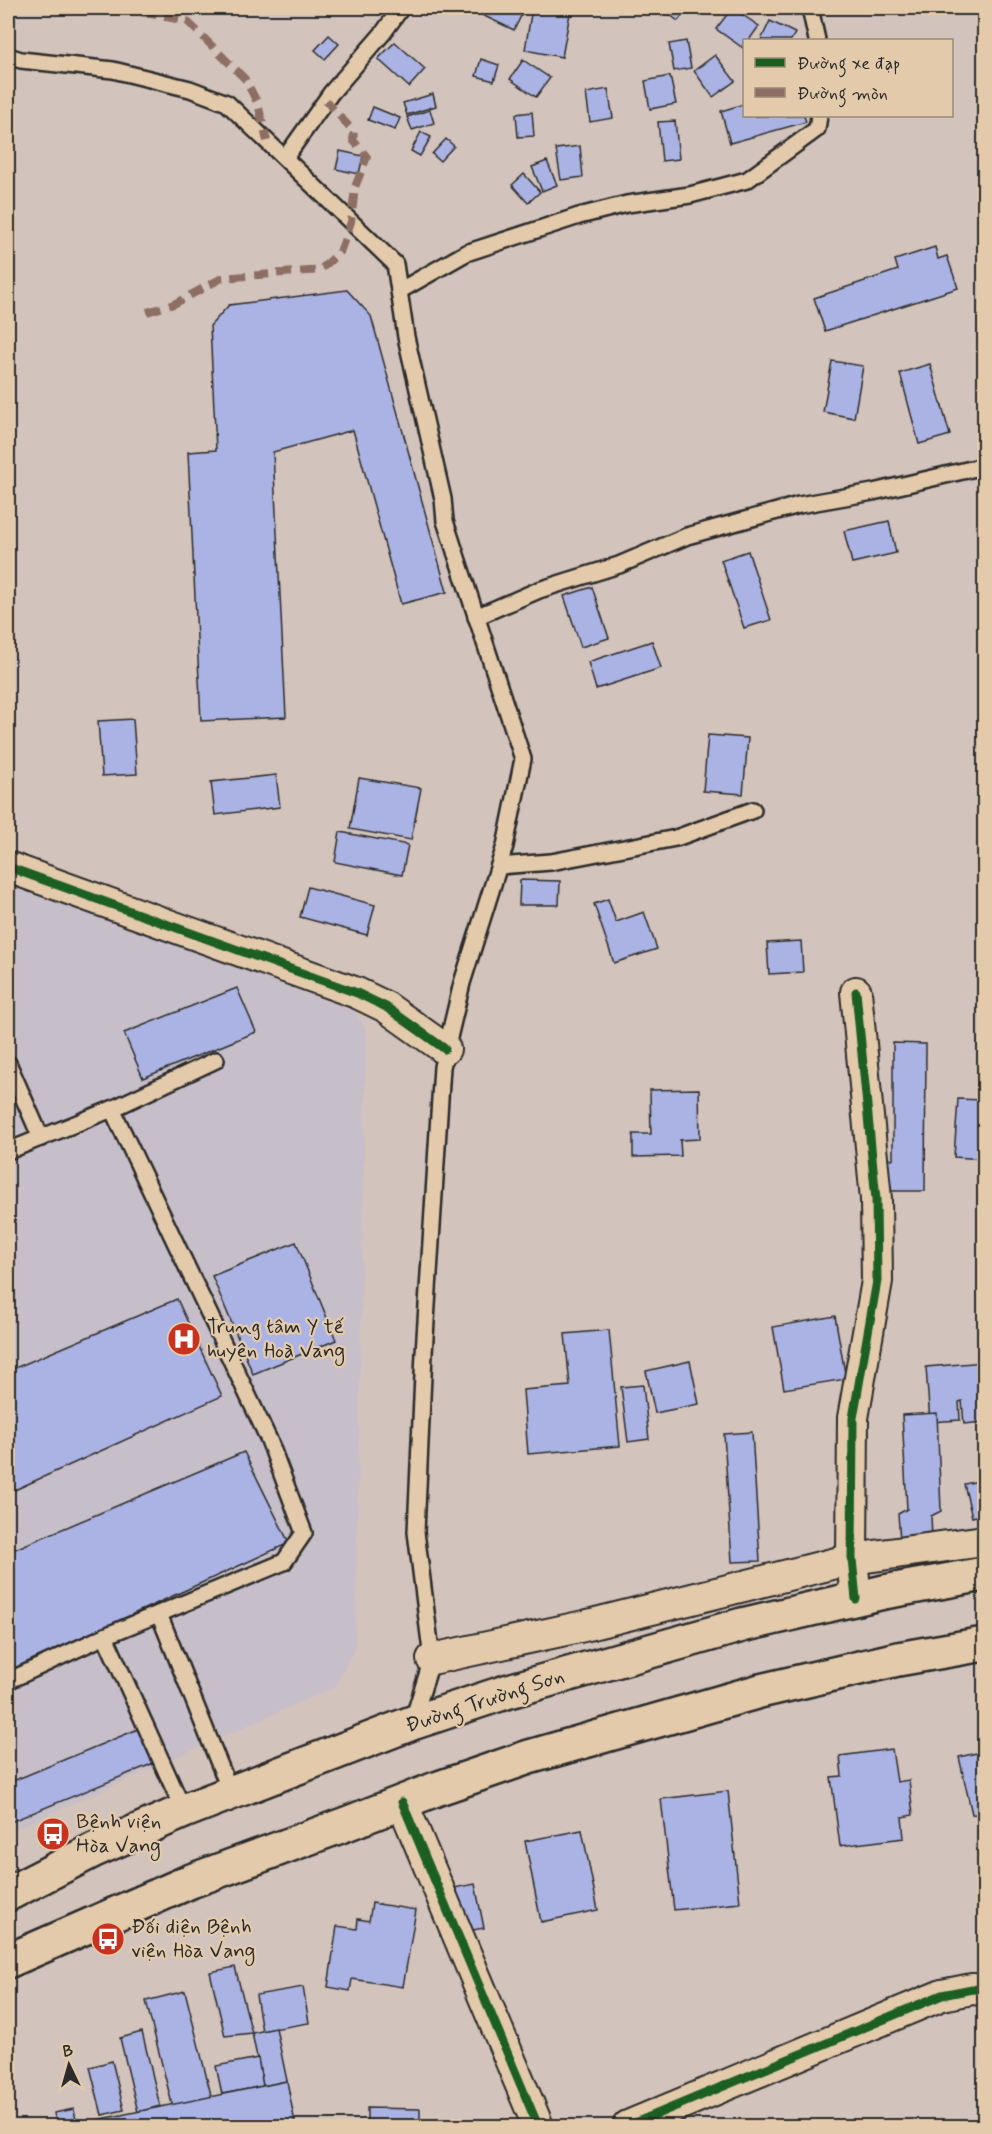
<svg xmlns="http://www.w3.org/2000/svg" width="992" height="2134" font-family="Mynerve,sans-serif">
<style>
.built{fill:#c6bec8}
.building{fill:#abb3e4;stroke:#2b2b2b;stroke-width:1.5}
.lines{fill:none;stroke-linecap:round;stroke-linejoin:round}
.service-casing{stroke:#2b2b2b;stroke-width:20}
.minor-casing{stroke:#2b2b2b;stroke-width:34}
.trunk-casing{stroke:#2b2b2b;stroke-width:38}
.service{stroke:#e3caab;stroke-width:15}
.minor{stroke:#e3caab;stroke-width:30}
.trunk{stroke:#e3caab;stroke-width:33}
.quiet{stroke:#8d6e63;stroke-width:8;stroke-dasharray:15 8;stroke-linecap:butt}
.cycleway-casing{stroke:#e3caab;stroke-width:13}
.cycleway{stroke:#1b5e20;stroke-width:9}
.labels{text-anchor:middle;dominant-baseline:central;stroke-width:4.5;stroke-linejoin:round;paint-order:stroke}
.poi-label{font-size:21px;fill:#2b2b2b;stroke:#e3caab;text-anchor:start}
.street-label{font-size:21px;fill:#2b2b2b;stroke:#e3caab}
</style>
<rect width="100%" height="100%" fill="#d2c3bc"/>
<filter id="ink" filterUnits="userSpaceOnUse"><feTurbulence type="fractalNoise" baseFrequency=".0167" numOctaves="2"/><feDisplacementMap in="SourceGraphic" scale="12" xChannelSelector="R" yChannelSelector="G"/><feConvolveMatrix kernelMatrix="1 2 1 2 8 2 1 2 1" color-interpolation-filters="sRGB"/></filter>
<g filter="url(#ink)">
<polygon class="built" points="8,884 355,1011 366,1031 355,1646 336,1686 8,1832"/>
<g class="building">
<polygon points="467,8 525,8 514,30"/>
<polygon points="532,8 571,8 562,57 525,50"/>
<polygon points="663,8 688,8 678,21 662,9"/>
<polygon points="732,8 759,26 749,40 744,40 743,48 716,29"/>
<polygon points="770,21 795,33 791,40 761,40"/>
<polygon points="329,35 339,44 325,59 315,50"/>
<polygon points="686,41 691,68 674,71 669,44"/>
<polygon points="395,42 425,69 409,87 378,59"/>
<polygon points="715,55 735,81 713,97 694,71"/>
<polygon points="481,59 499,65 494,81 476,76"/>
<polygon points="523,60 550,78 536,97 510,79"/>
<polygon points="670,76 676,104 650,109 645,81"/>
<polygon points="608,89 613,118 590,122 586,93"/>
<polygon points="433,94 436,106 407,115 403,103"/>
<polygon points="744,104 744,116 804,116 806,122 730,143 721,111"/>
<polygon points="373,107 400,118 395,130 368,120"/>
<polygon points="430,110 434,123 412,130 407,117"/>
<polygon points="532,112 534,136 518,137 516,114"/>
<polygon points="675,121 679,159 662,161 658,122"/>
<polygon points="421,132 431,137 420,156 411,151"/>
<polygon points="446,139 454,146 440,161 432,154"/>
<polygon points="580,146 583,177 561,180 556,149"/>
<polygon points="340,151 363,156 359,174 336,169"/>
<polygon points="547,161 557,185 542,191 532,167"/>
<polygon points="524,174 540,192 528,203 512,185"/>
<polygon points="935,247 938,259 947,256 958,288 825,331 814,298 898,270 895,260"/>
<polygon points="347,290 371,316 447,592 401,604 353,430 273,452 286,717 201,721 188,452 216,450 210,326 229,305"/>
<polygon points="832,361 863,366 854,418 823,412"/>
<polygon points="930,364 950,435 919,444 900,373"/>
<polygon points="889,521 896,553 852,563 844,531"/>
<polygon points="748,551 771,620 744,628 721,560"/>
<polygon points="592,587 609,638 581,647 564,596"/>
<polygon points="652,641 661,668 596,689 588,662"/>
<polygon points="133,719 137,774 102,776 98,721"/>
<polygon points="708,735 748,738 743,794 703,791"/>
<polygon points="276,775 280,807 215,815 211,782"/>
<polygon points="359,778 421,788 411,840 350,829"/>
<polygon points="340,832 408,845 402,875 335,862"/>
<polygon points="520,880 560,881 559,905 519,905"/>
<polygon points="308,887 375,905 367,935 300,917"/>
<polygon points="608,899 616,922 644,912 657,949 614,963 594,904"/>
<polygon points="801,941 803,972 769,974 767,943"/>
<polygon points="237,988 256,1032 143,1078 124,1033"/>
<polygon points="893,1043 926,1044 925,1191 877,1191 877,1158 893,1159"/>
<polygon points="984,1081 984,1159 954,1157 958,1099 982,1100"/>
<polygon points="699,1089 700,1139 680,1140 681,1156 633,1157 633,1134 651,1134 650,1090"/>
<polygon points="296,1242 336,1340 253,1374 212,1276"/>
<polygon points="177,1299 222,1396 8,1493 8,1371"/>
<polygon points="835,1316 846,1379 784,1389 773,1327"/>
<polygon points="609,1330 620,1446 528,1454 523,1390 570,1386 565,1334"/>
<polygon points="690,1361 699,1404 655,1413 646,1371"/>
<polygon points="984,1362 984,1422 964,1424 962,1401 959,1402 960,1420 930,1422 926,1367"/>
<polygon points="643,1385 649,1439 628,1442 621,1387"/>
<polygon points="937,1413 941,1511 931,1516 932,1538 900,1540 898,1514 907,1509 902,1415"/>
<polygon points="752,1432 760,1561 732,1562 724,1434"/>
<polygon points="244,1452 289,1543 8,1671 8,1552"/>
<polygon points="984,1480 984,1514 972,1517 964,1484"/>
<polygon points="143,1727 159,1761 8,1823 8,1783"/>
<polygon points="892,1749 897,1782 909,1780 913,1815 902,1817 904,1838 840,1846 831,1777 842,1776 840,1756"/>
<polygon points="981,1752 984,1766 984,1815 972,1814 959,1757"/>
<polygon points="728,1791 740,1903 674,1910 661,1799"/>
<polygon points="582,1830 598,1910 541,1922 525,1841"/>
<polygon points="475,1884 484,1928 440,1936 432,1892"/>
<polygon points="372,1903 416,1910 403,1987 352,1979 350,1991 328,1987 337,1926 357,1929 358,1919 369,1921"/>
<polygon points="235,1967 252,2033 225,2036 210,1972"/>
<polygon points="303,1987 309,2023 262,2031 256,1995"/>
<polygon points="185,1991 212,2099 173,2108 146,2001"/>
<polygon points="276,2028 287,2081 263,2086 252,2033"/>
<polygon points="142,2032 160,2106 138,2112 120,2038"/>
<polygon points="258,2058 263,2086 222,2094 216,2066"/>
<polygon points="112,2061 124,2110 102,2115 90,2067"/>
<polygon points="287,2081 295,2123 280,2126 67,2126"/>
<polygon points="367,2108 420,2109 420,2126 367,2126"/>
<polygon points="74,2109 77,2126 57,2126 54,2113"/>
</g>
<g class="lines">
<defs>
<g id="service">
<polyline points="810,8 817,40"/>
<polyline points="8,56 21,60 113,70 190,89 227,103 395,264 406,337 443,499 445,521 523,759 505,846 462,983 442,1067 424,1353 416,1532 432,1659 412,1723"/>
<polyline points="285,158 331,93 383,33 401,8"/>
<polyline points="399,291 466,253 579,216 627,204 690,195 747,180 817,129 819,116"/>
<polyline points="476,617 539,590 619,565 687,536 799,505 873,492 984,466"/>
<polyline points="499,866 551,862 676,838 753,810"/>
<polyline points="8,1063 41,1138"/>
<polyline points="8,1151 112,1109 216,1060"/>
<polyline points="159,1614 231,1793"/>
<polyline points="105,1636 184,1811"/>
<polyline points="8,1681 105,1636 284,1562 304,1533 269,1440 112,1109"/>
</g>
<g id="minor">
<polyline points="8,867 357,993 386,1007 445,1049"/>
<polyline points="856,1599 852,1559 853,1418 877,1281 876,1199 856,992"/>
<polyline points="432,1659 584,1626 852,1559 984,1541"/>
<polyline points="402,1802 538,2126"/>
<polyline points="628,2126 942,1995 972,1989 984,1990"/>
</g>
<g id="trunk">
<polyline points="8,1894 94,1850 184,1811 412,1723 509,1691 742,1625 884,1592 984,1574"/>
<polyline points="8,1961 191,1881 346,1824 436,1789 529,1757 760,1691 898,1659 984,1644"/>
</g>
</defs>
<use href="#service" class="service-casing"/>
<use href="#minor" class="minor-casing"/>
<use href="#trunk" class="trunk-casing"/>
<use href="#service" class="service"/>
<use href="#minor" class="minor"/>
<use href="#trunk" class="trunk"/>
<g class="quiet">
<polyline points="119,8 187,21 245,79 258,104 267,141"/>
<polyline points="147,312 174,304 222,278 320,270 340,252 351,222 355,187 367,157 353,140 354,132 326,101"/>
</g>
<defs>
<g id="cycleway">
<polyline points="8,867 357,993 386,1007 445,1049"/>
<polyline points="856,1599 852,1559 853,1418 877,1281 876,1199 856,992"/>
<polyline points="402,1802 538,2126"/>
<polyline points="628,2126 942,1995 972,1989 984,1990"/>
</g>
</defs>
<use href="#cycleway" class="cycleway-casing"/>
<use href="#cycleway" class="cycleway"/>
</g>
</g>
<defs>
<symbol id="hospital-disc" viewBox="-11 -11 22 22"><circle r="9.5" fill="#c8321e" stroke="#e3caab"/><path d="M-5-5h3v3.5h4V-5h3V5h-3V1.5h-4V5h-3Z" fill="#fff"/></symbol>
<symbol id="bus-disc" viewBox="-11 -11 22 22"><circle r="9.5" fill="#c8321e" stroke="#e3caab"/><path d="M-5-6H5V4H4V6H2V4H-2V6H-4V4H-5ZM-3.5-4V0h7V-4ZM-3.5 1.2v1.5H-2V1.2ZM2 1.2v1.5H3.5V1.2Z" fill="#fff"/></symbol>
</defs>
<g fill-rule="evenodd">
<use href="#hospital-disc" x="165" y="1320" width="38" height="38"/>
<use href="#bus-disc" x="34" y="1815" width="38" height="38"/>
<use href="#bus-disc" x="89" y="1920" width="38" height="38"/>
</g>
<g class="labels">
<g class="poi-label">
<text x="207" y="1327">Trung tâm Y tế<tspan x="207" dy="24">huyện Hoà Vang</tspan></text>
<text x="76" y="1822">Bệnh viện<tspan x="76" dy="24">Hòa Vang</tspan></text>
<text x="131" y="1927">Đối diện Bệnh<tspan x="131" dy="24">viện Hòa Vang</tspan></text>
</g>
<g class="street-label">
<text transform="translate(485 1701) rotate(-18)">Đường Trường Sơn</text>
</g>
</g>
<rect width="992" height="2134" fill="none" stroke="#e3caab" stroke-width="30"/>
<rect x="15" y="15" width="962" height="2104" fill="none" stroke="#2b2b2b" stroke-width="2" filter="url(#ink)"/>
<rect x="743" y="39" width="210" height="78" fill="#e3caab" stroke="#998a78" stroke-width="1.5"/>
<rect x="755" y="58" width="30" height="9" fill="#1b5e20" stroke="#998a78" stroke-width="1.5"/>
<text x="797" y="69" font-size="18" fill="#2b2b2b">Đường xe đạp</text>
<rect x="755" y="88" width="30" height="9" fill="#8d6e63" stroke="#998a78" stroke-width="1.5"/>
<text x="797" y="99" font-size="18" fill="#2b2b2b">Đường mòn</text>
<g transform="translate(69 2065) rotate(355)" stroke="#e3caab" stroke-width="4.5" paint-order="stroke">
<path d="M0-4.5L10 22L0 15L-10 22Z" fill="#2b2b2b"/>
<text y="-9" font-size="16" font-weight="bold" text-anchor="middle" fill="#2b2b2b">B</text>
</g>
</svg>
